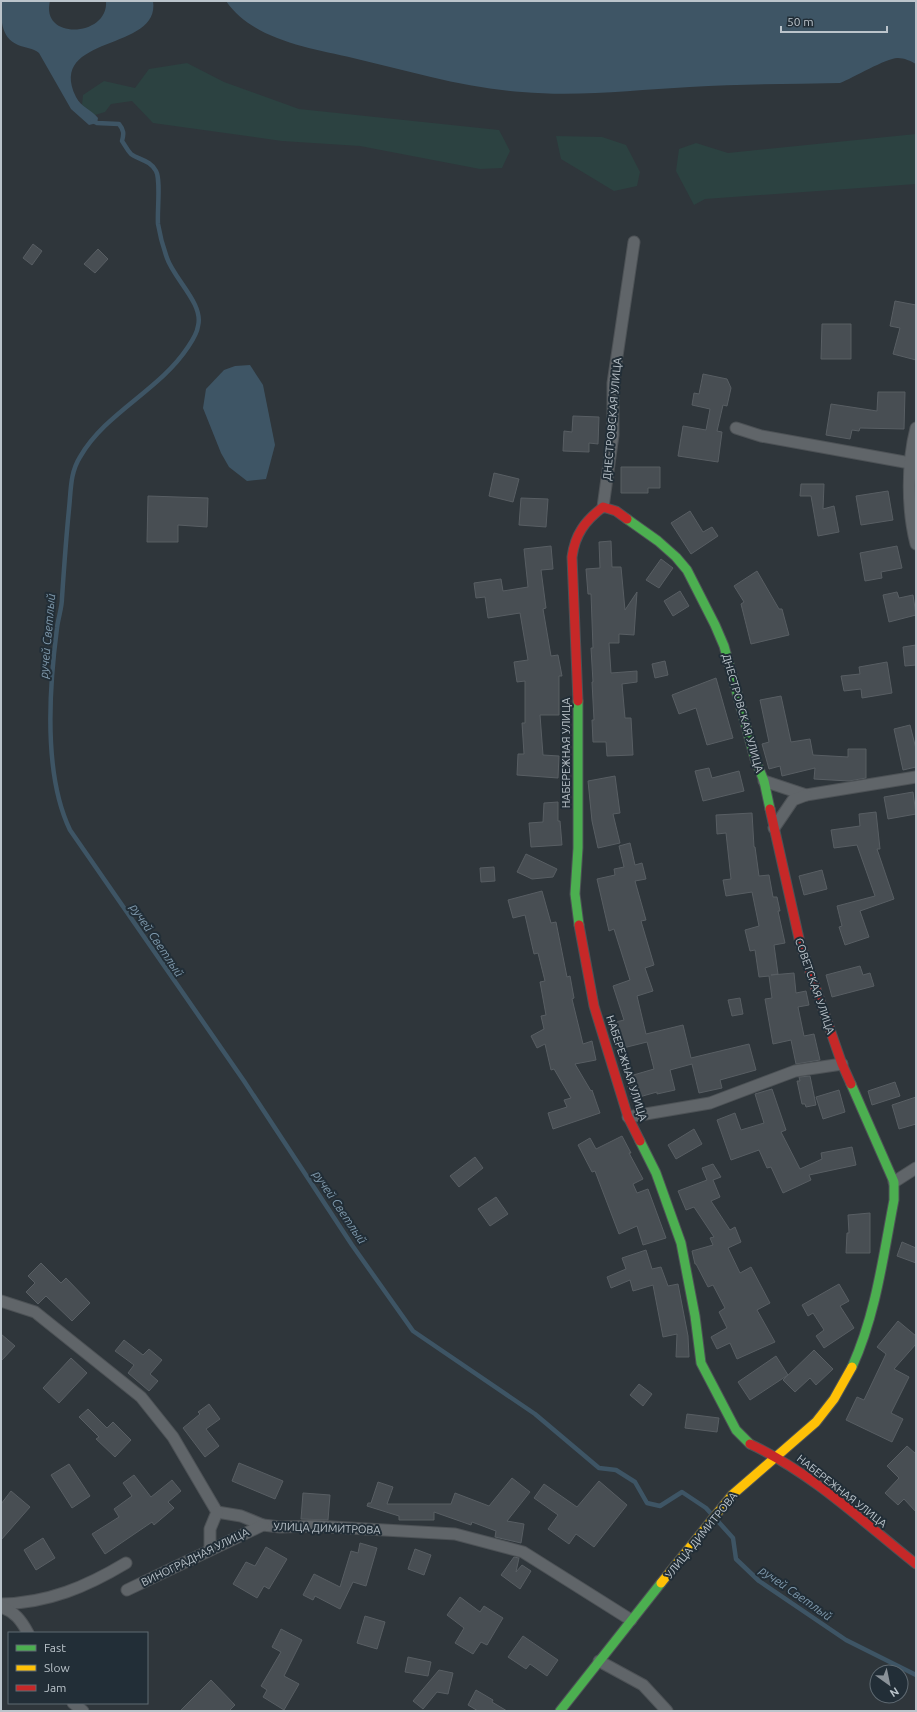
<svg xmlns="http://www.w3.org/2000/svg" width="917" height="1712" font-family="Ubuntu,sans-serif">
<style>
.green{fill:#2c4241}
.water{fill:#3e5565}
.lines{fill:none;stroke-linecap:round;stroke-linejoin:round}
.stream{stroke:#3e5565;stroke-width:4.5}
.building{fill:#484e53;stroke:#585e63}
.street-casing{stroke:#4d5256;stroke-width:13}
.fast-casing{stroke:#4d5256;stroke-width:11}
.slow-casing{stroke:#4d5256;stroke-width:11}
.jam-casing{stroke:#4d5256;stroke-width:11}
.street{stroke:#606569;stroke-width:11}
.fast{stroke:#4caf50;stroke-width:9}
.slow{stroke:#ffc107;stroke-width:9}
.jam{stroke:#c62828;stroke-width:9}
.labels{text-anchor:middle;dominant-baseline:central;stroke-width:4;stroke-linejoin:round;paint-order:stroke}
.street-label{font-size:11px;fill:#bbc4cb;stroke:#222e37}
.water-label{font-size:12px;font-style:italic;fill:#7e98ab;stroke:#222e37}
</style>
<rect width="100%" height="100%" fill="#2f363b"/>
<g class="green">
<polygon points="187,63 224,82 299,109 499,130 510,151 502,168 480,169 360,146 282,141 153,123 132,101 111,104 105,112 95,115 82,105 83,95 104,81 135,88 149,69"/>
<polygon points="916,134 916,184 705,199 694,205 676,171 679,149 696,143 728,153"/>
<polygon points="556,136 602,137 626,145 640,172 637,186 614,191 561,159"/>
</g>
<g class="water">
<path d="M1,1H50C40,41 109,37 106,1H153C161,52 46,34 76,97C81,107 92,110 98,118L97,123L89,125L71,109L39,53C33,48 25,48 18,45C0,37 1,18 1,1Z"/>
<path d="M226,1H916V64C911,61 904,58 898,58C888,57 853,78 840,83C790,84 740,84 690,87C634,90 578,97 522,92C464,88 409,71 353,58C309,48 253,40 226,1Z"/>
<polygon points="250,365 263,385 275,445 266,479 247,481 229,467 221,453 203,408 206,389 224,370 235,366"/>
</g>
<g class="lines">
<path class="stream" d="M93,121L97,123L119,124C124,130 124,134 122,141C125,145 127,150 131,154C139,160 150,160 156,171C161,180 157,211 158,224C160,236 163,247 167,258C174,279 204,304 198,326C197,334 192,341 188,347C159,391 106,412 80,457C70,473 71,490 69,509C66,539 64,568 62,598C62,608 58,618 57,628C49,689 43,774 70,830L244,1081L352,1245L413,1331L535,1414L599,1468L616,1470L635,1482L647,1503L660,1506L682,1492L706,1508L733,1538L736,1559L759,1581L846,1640L916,1675"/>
</g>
<g class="building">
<polygon points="33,244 42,251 32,265 23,258"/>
<polygon points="98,249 108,259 95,273 84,264"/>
<polygon points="895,301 916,305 916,360 893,354 900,328 890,326"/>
<polygon points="822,324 851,324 851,359 821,359"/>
<polygon points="703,374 727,379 731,388 727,406 723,405 717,431 722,432 718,462 678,456 683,426 706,430 710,409 692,405 694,393 699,394"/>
<polygon points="878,392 905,392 904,429 860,428 859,431 852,430 850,439 826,435 831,404 877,411"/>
<polygon points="573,416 599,417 598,444 589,443 589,452 563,451 564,431 572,432"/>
<polygon points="621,467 660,467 660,488 648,488 648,493 621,493"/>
<polygon points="494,473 519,479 513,502 489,496"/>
<polygon points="801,484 824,484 823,509 834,506 839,532 818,536 811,496 800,496"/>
<polygon points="888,491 893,520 861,525 856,496"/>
<polygon points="148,496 208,498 207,527 178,525 178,542 147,542"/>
<polygon points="521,498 548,499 546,527 519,525"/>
<polygon points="690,511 703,532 712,527 718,536 691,554 671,523"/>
<polygon points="611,541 612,567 621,567 625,610 637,592 634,635 619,634 619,643 609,643 611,673 637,671 637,682 622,684 625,718 631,718 633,755 607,756 606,742 593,742 592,720 594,720 592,682 593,682 591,648 593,648 591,594 588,594 586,569 600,568 599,542"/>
<polygon points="551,546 553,569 541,570 546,608 543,609 551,656 558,655 562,676 559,676 559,715 540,715 543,755 559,756 558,778 517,775 518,754 524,754 522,723 525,723 525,681 517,682 514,662 528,660 520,613 488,618 485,597 476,598 474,583 501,579 503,591 528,587 524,549"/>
<polygon points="897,546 902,568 881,572 882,578 865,581 860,553"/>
<polygon points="661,559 673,568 659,588 646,580"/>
<polygon points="757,571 779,609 782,609 789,635 751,644 741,604 744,602 734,586"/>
<polygon points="680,591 689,606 673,616 664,601"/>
<polygon points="897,592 899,598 913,595 916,615 889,622 883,595"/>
<polygon points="916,645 916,665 905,666 903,647"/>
<polygon points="665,661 668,675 655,678 652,664"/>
<polygon points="887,662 892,693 862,698 861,689 844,691 841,676 860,674 859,667"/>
<polygon points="716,678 733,738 707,745 696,708 679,714 672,695"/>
<polygon points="781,696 791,742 810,739 813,755 848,757 848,749 866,749 866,778 849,781 814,779 815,768 782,776 780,766 769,769 762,744 769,742 760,700"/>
<polygon points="910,725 916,749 916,767 903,770 894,729"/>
<polygon points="709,768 712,778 739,771 744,791 703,801 695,771"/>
<polygon points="615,776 620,813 613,814 620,843 598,848 592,821 588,781"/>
<polygon points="913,792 916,814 888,819 884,797"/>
<polygon points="558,802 558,821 560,821 562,845 531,847 529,823 543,822 544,803"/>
<polygon points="876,812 880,849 877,849 894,899 860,911 869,937 845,945 839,927 842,926 837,906 875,896 857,845 834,848 831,830 860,826 859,814"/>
<polygon points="752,813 754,847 755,847 759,876 769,875 773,897 777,897 780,911 778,911 785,943 774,945 778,974 771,975 794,973 796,993 806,991 809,1005 798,1007 804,1036 814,1034 820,1060 796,1064 791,1040 773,1044 765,999 772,998 769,976 759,977 755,950 750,951 745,930 759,926 752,892 726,896 723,880 731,879 726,833 717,834 716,815"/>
<polygon points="630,843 635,865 642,863 646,879 635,881 646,920 641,921 654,965 645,968 653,991 637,996 646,1034 683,1025 691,1058 749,1044 756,1070 720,1080 722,1088 699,1093 692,1064 670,1070 675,1090 657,1094 657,1092 632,1099 627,1084 632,1083 630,1076 654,1069 647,1042 619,1049 612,1023 624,1020 613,986 630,980 614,929 609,931 597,879 615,875 614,869 624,867 619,846"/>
<polygon points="526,854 557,869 553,877 532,879 517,872"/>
<polygon points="494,867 495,881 481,882 480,868"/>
<polygon points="822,870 827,889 804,895 799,876"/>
<polygon points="542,891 551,923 556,922 567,977 570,976 574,998 572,999 583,1044 592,1041 596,1060 575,1064 591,1091 592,1090 600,1113 553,1129 548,1113 567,1107 564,1100 571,1098 554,1069 551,1070 545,1044 537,1048 531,1036 544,1029 541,1016 546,1015 540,982 545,981 538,953 534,954 525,915 513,918 508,900"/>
<polygon points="860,966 863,975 870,973 874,986 832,997 826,975"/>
<polygon points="740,998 743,1014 732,1016 728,1000"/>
<polygon points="810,1076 816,1105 806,1107 805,1104 802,1104 797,1081 800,1081 799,1077"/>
<polygon points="895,1082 900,1096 872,1105 868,1091"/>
<polygon points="772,1089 786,1130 781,1132 800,1169 822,1159 821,1153 852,1147 856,1165 809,1175 811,1180 783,1193 771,1167 767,1168 759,1150 731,1160 717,1120 735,1113 741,1130 764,1123 755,1094"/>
<polygon points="839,1090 845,1112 823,1119 816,1097"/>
<polygon points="916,1097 916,1124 899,1129 892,1105"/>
<polygon points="694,1129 702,1144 676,1159 668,1145"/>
<polygon points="622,1136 631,1153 629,1153 643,1179 633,1184 637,1193 648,1189 666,1238 643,1245 637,1226 619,1234 595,1171 592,1172 578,1145 590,1138 596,1149"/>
<polygon points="475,1157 483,1168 459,1187 450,1176"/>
<polygon points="713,1164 721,1177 713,1180 720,1197 711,1201 730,1230 735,1227 741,1242 728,1248 740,1273 751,1267 770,1303 757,1310 775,1342 737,1359 730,1343 717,1349 711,1337 727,1328 719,1312 725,1308 713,1285 708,1287 696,1264 695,1264 692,1251 713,1245 710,1238 714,1237 694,1207 686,1210 678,1191 707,1180 702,1168"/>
<polygon points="496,1197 508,1214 490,1226 478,1209"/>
<polygon points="870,1213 870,1253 846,1253 847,1233 849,1233 848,1215"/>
<polygon points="902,1242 916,1248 916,1263 897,1256"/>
<polygon points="646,1250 652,1269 661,1267 668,1286 678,1284 688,1336 689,1357 676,1357 677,1334 663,1337 653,1285 633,1291 630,1280 611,1288 607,1277 626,1269 622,1258"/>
<polygon points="41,1263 61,1283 66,1278 90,1303 72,1321 46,1296 38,1304 26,1292 35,1283 28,1276"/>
<polygon points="839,1284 849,1301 840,1306 854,1328 824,1348 816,1336 824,1330 813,1313 808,1316 802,1305"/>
<polygon points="898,1321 916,1336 916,1344 894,1369 909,1377 891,1413 903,1419 892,1442 846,1420 857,1397 864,1400 886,1354 877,1347"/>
<polygon points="1,1334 15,1346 1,1361"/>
<polygon points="124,1340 143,1355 149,1349 162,1360 150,1374 158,1381 149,1391 128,1373 134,1365 115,1351"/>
<polygon points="814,1350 833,1369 816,1385 810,1378 795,1392 783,1380"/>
<polygon points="776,1356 788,1375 750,1400 738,1382"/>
<polygon points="71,1358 87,1373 59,1403 43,1388"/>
<polygon points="639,1384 652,1394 643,1406 630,1395"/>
<polygon points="209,1404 220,1419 206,1429 219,1446 205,1457 183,1428 200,1414 198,1412"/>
<polygon points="88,1409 107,1428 113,1422 131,1440 115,1457 96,1439 99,1437 79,1417"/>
<polygon points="687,1414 719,1418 717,1432 685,1428"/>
<polygon points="907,1446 916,1454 916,1512 904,1499 898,1505 885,1493 899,1478 887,1466"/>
<polygon points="239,1463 283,1481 275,1499 232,1481"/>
<polygon points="69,1464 90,1496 72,1508 51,1475"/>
<polygon points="134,1475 151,1497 172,1480 181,1491 168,1502 174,1508 154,1525 152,1522 105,1554 92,1534 119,1517 114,1509 132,1496 123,1483"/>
<polygon points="512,1478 530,1492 507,1521 524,1524 521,1543 495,1537 496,1531 472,1522 471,1525 434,1512 434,1520 399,1520 399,1516 367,1506 368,1503 371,1503 378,1482 393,1487 387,1504 451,1504 455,1493 489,1506"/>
<polygon points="599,1481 627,1505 594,1547 576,1534 569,1544 548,1529 558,1515 534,1498 544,1484 577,1507"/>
<polygon points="11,1491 30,1507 1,1540 1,1504"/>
<polygon points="303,1493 330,1495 328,1520 301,1519"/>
<polygon points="43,1538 55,1558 36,1570 24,1550"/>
<polygon points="360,1543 377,1548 366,1586 353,1582 340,1609 315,1596 313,1600 303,1595 314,1574 340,1587 351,1551 358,1553"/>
<polygon points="266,1547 287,1559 269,1589 264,1586 257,1598 233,1584 246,1562 255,1566"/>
<polygon points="415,1549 431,1555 424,1575 408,1569"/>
<polygon points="514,1557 519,1558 516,1572 522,1565 531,1571 520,1589 501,1575"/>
<polygon points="460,1597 480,1612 484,1606 503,1618 487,1645 481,1642 473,1654 455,1643 464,1628 447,1615"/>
<polygon points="365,1616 385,1622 377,1649 357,1643"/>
<polygon points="281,1629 302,1640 284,1676 299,1684 284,1710 263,1697 267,1690 261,1686 281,1652 272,1647"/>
<polygon points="523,1636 558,1660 547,1676 530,1664 526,1669 508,1657"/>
<polygon points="408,1657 431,1662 428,1676 405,1672"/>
<polygon points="439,1670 453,1673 448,1694 437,1692 423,1709 413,1701"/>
<polygon points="211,1680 235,1705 229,1711 180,1711"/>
<polygon points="476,1690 493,1700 492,1702 507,1711 478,1711 468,1705"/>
</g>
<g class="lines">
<defs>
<g id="street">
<polyline points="736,428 761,436 910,463"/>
<path d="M916,428C907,463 907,509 916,544"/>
<polyline points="603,507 613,435 613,383 634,242"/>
<polyline points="764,781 806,795 916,777"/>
<polyline points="774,828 793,800 806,795"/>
<polyline points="628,1117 710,1103 795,1071 842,1064"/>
<polyline points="894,1182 916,1168"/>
<polyline points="1,1301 35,1312 141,1397 173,1437 217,1512 241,1516 263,1525 280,1527 314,1526 455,1534 523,1552 631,1620"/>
<polyline points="210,1550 210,1529 217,1512"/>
<polyline points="127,1590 263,1525"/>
<path d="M1,1604C48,1603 86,1587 126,1563"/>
<path d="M1,1607C15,1612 21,1620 28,1633"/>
<polyline points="599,1661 643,1685 667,1711"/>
<polyline points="73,1703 83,1711"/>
</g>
<g id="fast">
<polyline points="627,519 658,541 676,557 687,570 715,625 724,646 755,759 764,781 770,809"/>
<polyline points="578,701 578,848 575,894 579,925"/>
<path d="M851,1084L894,1182V1200C883,1257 876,1314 852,1367"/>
<polyline points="640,1141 656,1173 681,1243 695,1316 701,1363 736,1430 750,1444"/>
<polyline points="560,1711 661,1583"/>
</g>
<polyline id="slow" points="661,1583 732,1495 816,1422 834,1399 852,1367"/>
<g id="jam">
<path d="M578,701L572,557C575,534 585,521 603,507L616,511L627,519"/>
<polyline points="770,809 800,943 842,1064 851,1084"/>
<polyline points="579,925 594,1006 628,1117 640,1141"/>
<path d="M750,1444C812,1473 863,1522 916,1564"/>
</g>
</defs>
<use href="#street" class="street-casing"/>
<use href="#fast" class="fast-casing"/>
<use href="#slow" class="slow-casing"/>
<use href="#jam" class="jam-casing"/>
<use href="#street" class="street"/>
<use href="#fast" class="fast"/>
<use href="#slow" class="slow"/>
<use href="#jam" class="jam"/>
</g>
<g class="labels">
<g class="street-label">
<text transform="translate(612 419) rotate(-85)">ДНЕСТРОВСКАЯ УЛИЦА</text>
<text transform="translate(743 713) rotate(74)">ДНЕСТРОВСКАЯ УЛИЦА</text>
<text transform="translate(566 753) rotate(-90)">НАБЕРЕЖНАЯ УЛИЦА</text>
<text transform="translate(815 986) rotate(71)">СОВЕТСКАЯ УЛИЦА</text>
<text transform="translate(627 1068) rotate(72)">НАБЕРЕЖНАЯ УЛИЦА</text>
<text transform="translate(842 1491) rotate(38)">НАБЕРЕЖНАЯ УЛИЦА</text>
<text transform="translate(327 1528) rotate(2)">УЛИЦА ДИМИТРОВА</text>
<text transform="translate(701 1535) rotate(-51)">УЛИЦА ДИМИТРОВА</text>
<text transform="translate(195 1557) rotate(-26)">ВИНОГРАДНАЯ УЛИЦА</text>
</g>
<g class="water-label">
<text transform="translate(47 636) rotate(-85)">ручей Светлый</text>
<text transform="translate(157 940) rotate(56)">ручей Светлый</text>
<text transform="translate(340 1207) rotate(56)">ручей Светлый</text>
<text transform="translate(796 1593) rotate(35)">ручей Светлый</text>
</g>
</g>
<rect width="917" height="1712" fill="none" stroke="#bbc4cb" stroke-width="4"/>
<rect x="8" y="1632" width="140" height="72" fill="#222e37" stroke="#5f6a72"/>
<rect x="16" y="1645" width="20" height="6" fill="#4caf50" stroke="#5f6a72"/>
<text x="44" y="1652" font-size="12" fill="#bbc4cb">Fast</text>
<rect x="16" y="1665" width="20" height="6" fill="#ffc107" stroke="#5f6a72"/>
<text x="44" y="1672" font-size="12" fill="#bbc4cb">Slow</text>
<rect x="16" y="1685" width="20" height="6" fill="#c62828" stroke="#5f6a72"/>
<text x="44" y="1692" font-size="12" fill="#bbc4cb">Jam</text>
<g transform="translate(889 1684) rotate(147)"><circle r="19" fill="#222e37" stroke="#5f6a72"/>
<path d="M0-3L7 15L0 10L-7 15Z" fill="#8a9299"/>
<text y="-6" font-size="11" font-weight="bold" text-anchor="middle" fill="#bbc4cb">N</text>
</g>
<path d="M781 26v6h106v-6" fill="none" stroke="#bbc4cb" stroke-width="2"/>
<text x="787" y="26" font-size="12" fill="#bbc4cb" stroke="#222e37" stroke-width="3" paint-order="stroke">50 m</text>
</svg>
